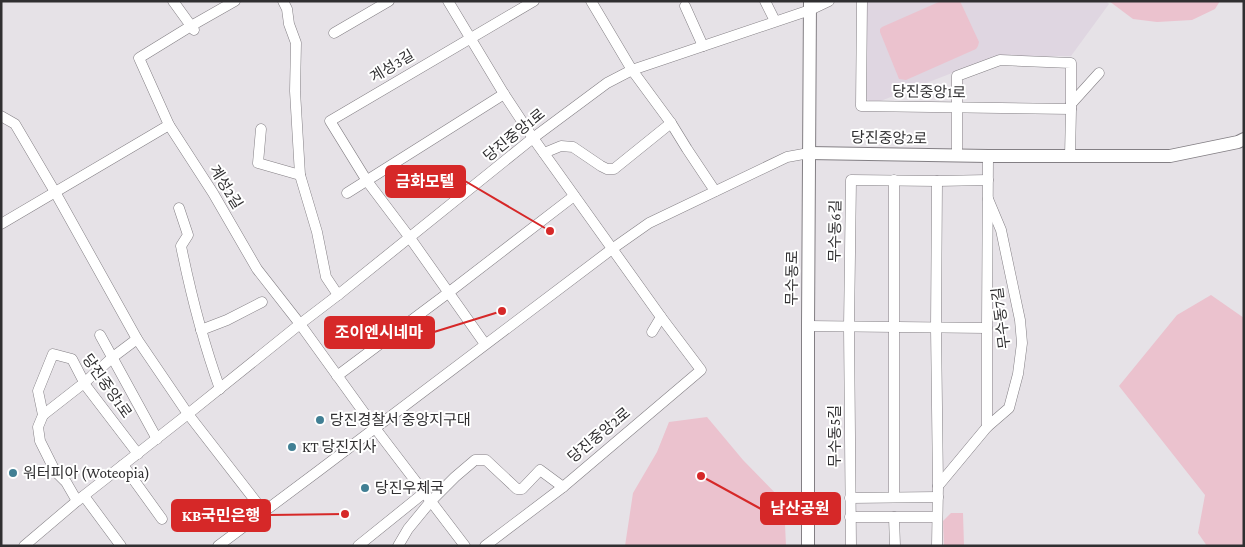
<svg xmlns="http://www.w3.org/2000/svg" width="1245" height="547" font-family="'Crimson Pro','Noto Sans KR',serif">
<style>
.built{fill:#dfd6e1}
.green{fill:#ebc2ce}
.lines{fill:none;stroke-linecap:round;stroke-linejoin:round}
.minor-casing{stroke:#837f84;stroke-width:11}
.tertiary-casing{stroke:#837f84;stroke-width:14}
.minor{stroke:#fff;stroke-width:10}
.tertiary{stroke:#fff;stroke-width:12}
.poi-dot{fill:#417f94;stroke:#fff;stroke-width:2}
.labels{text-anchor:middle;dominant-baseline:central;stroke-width:4;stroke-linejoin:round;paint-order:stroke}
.street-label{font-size:15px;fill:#302f31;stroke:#fff}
.poi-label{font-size:15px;fill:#302f31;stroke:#fff;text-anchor:start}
.leader{fill:none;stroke:#d62828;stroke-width:2}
.callout-dot{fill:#d62828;stroke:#fff;stroke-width:2}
.callout{fill:#d62828;stroke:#d62828;stroke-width:2}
.callout-label{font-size:16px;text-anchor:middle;font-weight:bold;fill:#fff}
</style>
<rect width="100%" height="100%" fill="#e6e2e7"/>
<polygon class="built" points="866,1 1106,1 1109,4 1071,56 996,56 934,80 873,104 867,99"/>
<g class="green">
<polygon points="941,1 960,1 979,42 978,46 976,49 906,80 899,79 880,32 880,29 882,27"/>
<polygon points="1109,1 1220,1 1215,9 1192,20 1157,22 1133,19"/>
<polygon points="1211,295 1244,318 1244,546 1207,546 1198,533 1205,495 1119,386 1177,315"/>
<polygon points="707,417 743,460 784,502 786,546 625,546 633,493 657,452 669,422"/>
<polygon points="951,513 963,513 964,546 944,546 943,521"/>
</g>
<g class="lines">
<defs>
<g id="minor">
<polyline points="173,1 194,30"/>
<polyline points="235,1 191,26 139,58 169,125 213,193 257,269 300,324 375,428 465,546"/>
<polyline points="283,1 287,9 289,24 296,43 295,91 300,175"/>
<polyline points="448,1 504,94 533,138 661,317 701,370 563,487 485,546"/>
<polyline points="591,1 632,70 671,123 687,149 715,191"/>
<polyline points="765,1 775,21"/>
<polyline points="862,1 861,106 1071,109"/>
<polyline points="685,6 703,46"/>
<polyline points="334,33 389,1"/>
<polyline points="1071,104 1099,73"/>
<polyline points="1,116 15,124 55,192 137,339 188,414 264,512"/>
<polyline points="261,129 258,163 300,175 317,232 326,277 338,295"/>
<polyline points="544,153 561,146 573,147 601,166 607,169 614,169 671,123"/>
<polyline points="957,155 957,76 1000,60 1071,63 1071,109 1070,156"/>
<polyline points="894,180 894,497"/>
<polyline points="347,193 504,94"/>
<path d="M179,208L188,235L181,246C191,295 203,342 220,389"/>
<polyline points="1,224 169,125"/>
<polyline points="808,326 987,328"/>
<polyline points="201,330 227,320 262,302"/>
<polyline points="652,332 661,317"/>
<polyline points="100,335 157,439"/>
<polyline points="485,344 410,238 367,181 330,121 534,1"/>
<polyline points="337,376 448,293 574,196"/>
<polyline points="43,415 84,383 113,357 137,339"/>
<polyline points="987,427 987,328 988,156"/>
<polyline points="123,465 162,519"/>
<polyline points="938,486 987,427 1009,408 1018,374 1022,343 1020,320 1001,230 988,199"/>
<polyline points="84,496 121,546"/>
<polyline points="850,498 938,497"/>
<polyline points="77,501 66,482 55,471 40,441 38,427 43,415 38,391 53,354 72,359 86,386 138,454"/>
<polyline points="850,517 937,517"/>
<polyline points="894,517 895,546"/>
<polyline points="24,546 77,501 188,414 300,324 338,295 533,138 607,83 632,70 810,10 829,1"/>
<polyline points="218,546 317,472 612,249 649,223 787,157 809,153"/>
<polyline points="358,546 425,492"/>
<polyline points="398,546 408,529 431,501 455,477 475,460 486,460 517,489 522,489 540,470 563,487"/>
<polyline points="851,546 849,327 851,180 937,181 988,180"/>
<polyline points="937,546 938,486 936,328 937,181"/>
</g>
<g id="tertiary">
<polyline points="809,153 988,156 1170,156 1238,142 1244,139"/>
<polyline points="808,546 808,326 810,1"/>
</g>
</defs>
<use href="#minor" class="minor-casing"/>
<use href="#tertiary" class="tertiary-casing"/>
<use href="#minor" class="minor"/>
<use href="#tertiary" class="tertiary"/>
</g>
<g class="poi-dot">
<circle cx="320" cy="420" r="5"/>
<circle cx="292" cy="447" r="5"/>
<circle cx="13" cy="473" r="5"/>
<circle cx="365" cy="488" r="5"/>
</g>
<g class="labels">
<g class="street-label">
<text transform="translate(392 66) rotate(-31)">계성3길</text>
<text transform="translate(929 92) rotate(1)">당진중앙1로</text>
<text transform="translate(514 135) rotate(-39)">당진중앙1로</text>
<text transform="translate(889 138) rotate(1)">당진중앙2로</text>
<text transform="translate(226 187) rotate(58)">계성2길</text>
<text transform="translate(835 231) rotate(-89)">무수동6길</text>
<text transform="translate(792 278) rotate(-89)">무수동로</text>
<text transform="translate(1001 318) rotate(-97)">무수동7길</text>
<text transform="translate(107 386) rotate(55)">당진중앙1로</text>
<text transform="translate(599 435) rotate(-40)">당진중앙2로</text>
<text transform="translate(835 436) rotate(-90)">무수동5길</text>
</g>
<g class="poi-label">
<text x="330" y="420">당진경찰서 중앙지구대</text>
<text x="302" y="447">KT 당진지사</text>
<text x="23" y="473">워터피아 (Woteopia)</text>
<text x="375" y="488">당진우체국</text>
</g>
</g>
<path class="leader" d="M550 231L465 181M502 311L434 332M701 476L761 509M345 514L270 515"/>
<g class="callout-dot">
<circle cx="550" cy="231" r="5"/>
<circle cx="502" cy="311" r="5"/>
<circle cx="701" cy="476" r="5"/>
<circle cx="345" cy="514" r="5"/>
</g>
<g class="callout">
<rect x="386" y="166" width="79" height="31" rx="5"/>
<rect x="325" y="317" width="109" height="31" rx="5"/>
<rect x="761" y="493" width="79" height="31" rx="5"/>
<rect x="172" y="500" width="98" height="31" rx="5"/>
</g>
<g class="callout-label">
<text x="425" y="187">금화모텔</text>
<text x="379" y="338">조이엔시네마</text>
<text x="800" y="514">남산공원</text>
<text x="221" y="521">KB국민은행</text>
</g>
<rect width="1245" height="547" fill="none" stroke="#302f31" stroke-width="5"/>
</svg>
